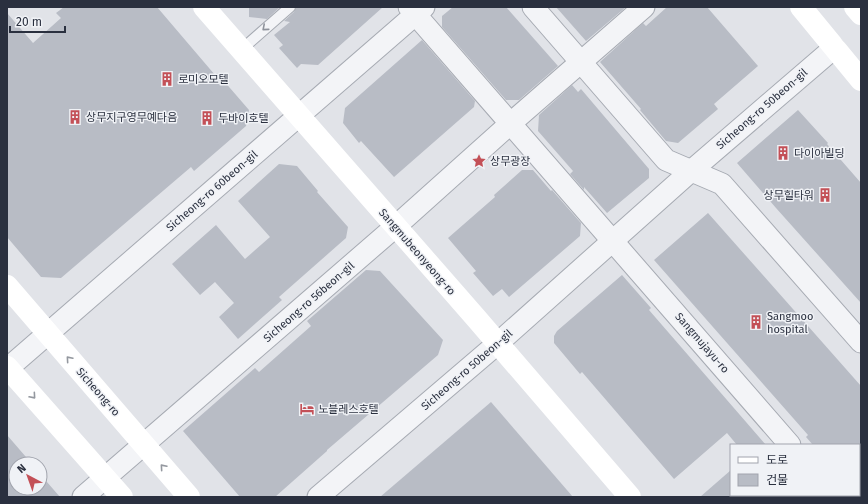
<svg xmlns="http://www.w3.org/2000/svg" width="868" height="504" font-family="'Fira Sans','Noto Sans KR',sans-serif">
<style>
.building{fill:#b8bcc5}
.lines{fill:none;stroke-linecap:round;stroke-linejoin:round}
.lane-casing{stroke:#a6aab2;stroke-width:12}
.street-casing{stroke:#a6aab2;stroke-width:23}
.lane{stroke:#f3f4f7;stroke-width:10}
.street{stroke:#f3f4f7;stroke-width:21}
.secondary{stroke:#fff;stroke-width:22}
.oneway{stroke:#8e929b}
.oneway2{stroke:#94989f}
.labels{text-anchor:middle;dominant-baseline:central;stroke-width:3;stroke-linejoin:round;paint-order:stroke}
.poi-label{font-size:11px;fill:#2a303f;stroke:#f0f2f6;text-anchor:start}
.street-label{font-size:11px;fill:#2a303f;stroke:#f0f2f6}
</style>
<rect width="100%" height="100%" fill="#e1e3e8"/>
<g class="building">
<polygon points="64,7 157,7 215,75 217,73 249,110 246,126 194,171 191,167 61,278 41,277 7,237 7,13 33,43 61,18 56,13"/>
<polygon points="249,7 280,7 267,19 249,17"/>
<polygon points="296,7 383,7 318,65 301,64 297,68 279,48 283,45 274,35 290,22 284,21 294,12"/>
<polygon points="453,7 506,7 558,66 519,100 506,100 442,27 442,16"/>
<polygon points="556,7 626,7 586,41"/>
<polygon points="667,7 707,7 758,66 714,104 718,109 678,143 666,141 640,110 641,109 600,62 643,23 646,26"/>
<polygon points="422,40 475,101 474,107 394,177 361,141 359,143 343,123 345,108"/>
<polygon points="572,85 578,92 581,89 649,169 649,178 607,213 584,187 584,190 570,174 573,171 538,131 539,115"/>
<polygon points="798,110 828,143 827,144 861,183 861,303 776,208 737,163"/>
<polygon points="279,164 297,166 318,191 317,192 348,227 346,238 279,297 282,300 238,339 219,317 234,303 215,282 200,295 172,264 216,225 245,259 270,237 238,201"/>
<polygon points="522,170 533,170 551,191 552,190 581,223 580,236 509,297 502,289 493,296 473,273 476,271 448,238 495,197 494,195"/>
<polygon points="708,213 861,386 861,445 813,445 806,437 808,435 654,260"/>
<polygon points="366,270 380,271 443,340 438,355 327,450 327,451 275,497 240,497 183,431 255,368 259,372 311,326 307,321"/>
<polygon points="622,275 651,308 649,310 766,445 737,445 727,433 674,479 582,372 580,374 554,343 554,336 557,331"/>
<polygon points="491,402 573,497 380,497"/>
<polygon points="7,435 32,464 16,464 16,488 40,488 40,474 60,497 7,497"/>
<polygon points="731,470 731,497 700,497"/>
</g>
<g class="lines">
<defs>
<polyline id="lane" points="241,50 290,7"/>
<g id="street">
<polyline points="409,7 790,445"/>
<polyline points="533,7 666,160 722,184 861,342"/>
<polyline points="7,369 424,7"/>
<polyline points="834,495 835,497"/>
<polyline points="83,497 395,227 511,123 644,7"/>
<polyline points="318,497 497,344 691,171 834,48"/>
</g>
</defs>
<use href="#lane" class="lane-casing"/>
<use href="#street" class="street-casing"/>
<use href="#lane" class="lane"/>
<use href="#street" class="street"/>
<g class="secondary">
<polyline points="204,7 476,318 630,497"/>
<polyline points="801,7 861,80"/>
<polyline points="855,7 861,14"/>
<polyline points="7,286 189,497"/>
<polyline points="7,367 122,497"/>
</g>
</g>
<defs><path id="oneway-chevron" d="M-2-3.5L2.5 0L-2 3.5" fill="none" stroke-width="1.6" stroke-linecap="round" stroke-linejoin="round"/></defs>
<use class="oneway" href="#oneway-chevron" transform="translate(265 28) rotate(139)"/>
<g class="oneway2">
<use href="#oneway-chevron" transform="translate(69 359) rotate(-131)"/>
<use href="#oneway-chevron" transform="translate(33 396) rotate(49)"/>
<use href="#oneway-chevron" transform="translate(163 467) rotate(-131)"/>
</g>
<defs>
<symbol id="building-bare" viewBox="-9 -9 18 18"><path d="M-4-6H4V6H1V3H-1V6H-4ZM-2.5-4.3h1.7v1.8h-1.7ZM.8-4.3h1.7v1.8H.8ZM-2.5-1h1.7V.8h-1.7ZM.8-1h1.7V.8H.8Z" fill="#c35057" stroke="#f0f2f6" stroke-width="2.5" paint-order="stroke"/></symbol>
<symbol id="sight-bare" viewBox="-9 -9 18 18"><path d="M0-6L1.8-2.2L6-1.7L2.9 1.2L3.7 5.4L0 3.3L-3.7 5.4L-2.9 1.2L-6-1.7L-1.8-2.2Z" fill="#c35057" stroke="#f0f2f6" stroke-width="2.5" paint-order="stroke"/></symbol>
<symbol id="hotel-bare" viewBox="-9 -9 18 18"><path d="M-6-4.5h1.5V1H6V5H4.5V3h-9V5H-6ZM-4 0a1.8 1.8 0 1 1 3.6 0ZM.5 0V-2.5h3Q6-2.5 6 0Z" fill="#c35057" stroke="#f0f2f6" stroke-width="2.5" paint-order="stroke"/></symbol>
</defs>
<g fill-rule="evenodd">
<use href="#building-bare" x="157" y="69" width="20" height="20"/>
<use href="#building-bare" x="65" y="107" width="20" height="20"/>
<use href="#building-bare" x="197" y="108" width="20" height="20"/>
<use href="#building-bare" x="773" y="143" width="20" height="20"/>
<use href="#sight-bare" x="469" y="151" width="20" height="20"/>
<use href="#building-bare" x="815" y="185" width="20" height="20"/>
<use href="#building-bare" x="746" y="312" width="20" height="20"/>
<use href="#hotel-bare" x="297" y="399" width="20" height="20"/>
</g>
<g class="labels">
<g class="poi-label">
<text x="178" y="79">로미오모텔</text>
<text x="86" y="117">상무지구영무예다음</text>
<text x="218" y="118">두바이호텔</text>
<text x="794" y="153">다이아빌딩</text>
<text x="490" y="161">상무광장</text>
<text x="814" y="195" text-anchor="end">상무힐타워</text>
<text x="767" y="316">Sangmoo<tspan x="767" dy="13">hospital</tspan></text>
<text x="318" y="409">노블레스호텔</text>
</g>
<g class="street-label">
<text transform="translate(762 109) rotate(-41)">Sicheong-ro 50beon-gil</text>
<text transform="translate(212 191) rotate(-41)">Sicheong-ro 60beon-gil</text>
<text transform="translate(417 252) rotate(49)">Sangmubeonyeong-ro</text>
<text transform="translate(309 302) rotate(-41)">Sicheong-ro 56beon-gil</text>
<text transform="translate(702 343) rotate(49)">Sangmujayu-ro</text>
<text transform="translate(467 370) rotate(-41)">Sicheong-ro 50beon-gil</text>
<text transform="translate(98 392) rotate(49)">Sicheong-ro</text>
</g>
</g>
<rect width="868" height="504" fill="none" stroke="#2a303f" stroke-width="16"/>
<rect x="730" y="444" width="130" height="52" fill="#f0f2f6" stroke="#a1a4ad"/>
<rect x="738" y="457" width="20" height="6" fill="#ffffff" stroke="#a1a4ad"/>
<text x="766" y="464" font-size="12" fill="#2a303f">도로</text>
<rect x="738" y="474" width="20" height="12" fill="#b8bcc5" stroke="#a1a4ad"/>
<text x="766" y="484" font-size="12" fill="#2a303f">건물</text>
<g transform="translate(28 476) rotate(319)"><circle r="19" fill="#f0f2f6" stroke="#a1a4ad"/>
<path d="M0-3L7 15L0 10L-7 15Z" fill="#c35057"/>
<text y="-6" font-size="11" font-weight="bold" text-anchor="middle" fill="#2a303f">N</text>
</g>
<path d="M10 26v6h55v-6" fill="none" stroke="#2a303f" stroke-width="2"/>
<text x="16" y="26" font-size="12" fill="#2a303f" stroke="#f0f2f6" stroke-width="3" paint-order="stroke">20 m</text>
</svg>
